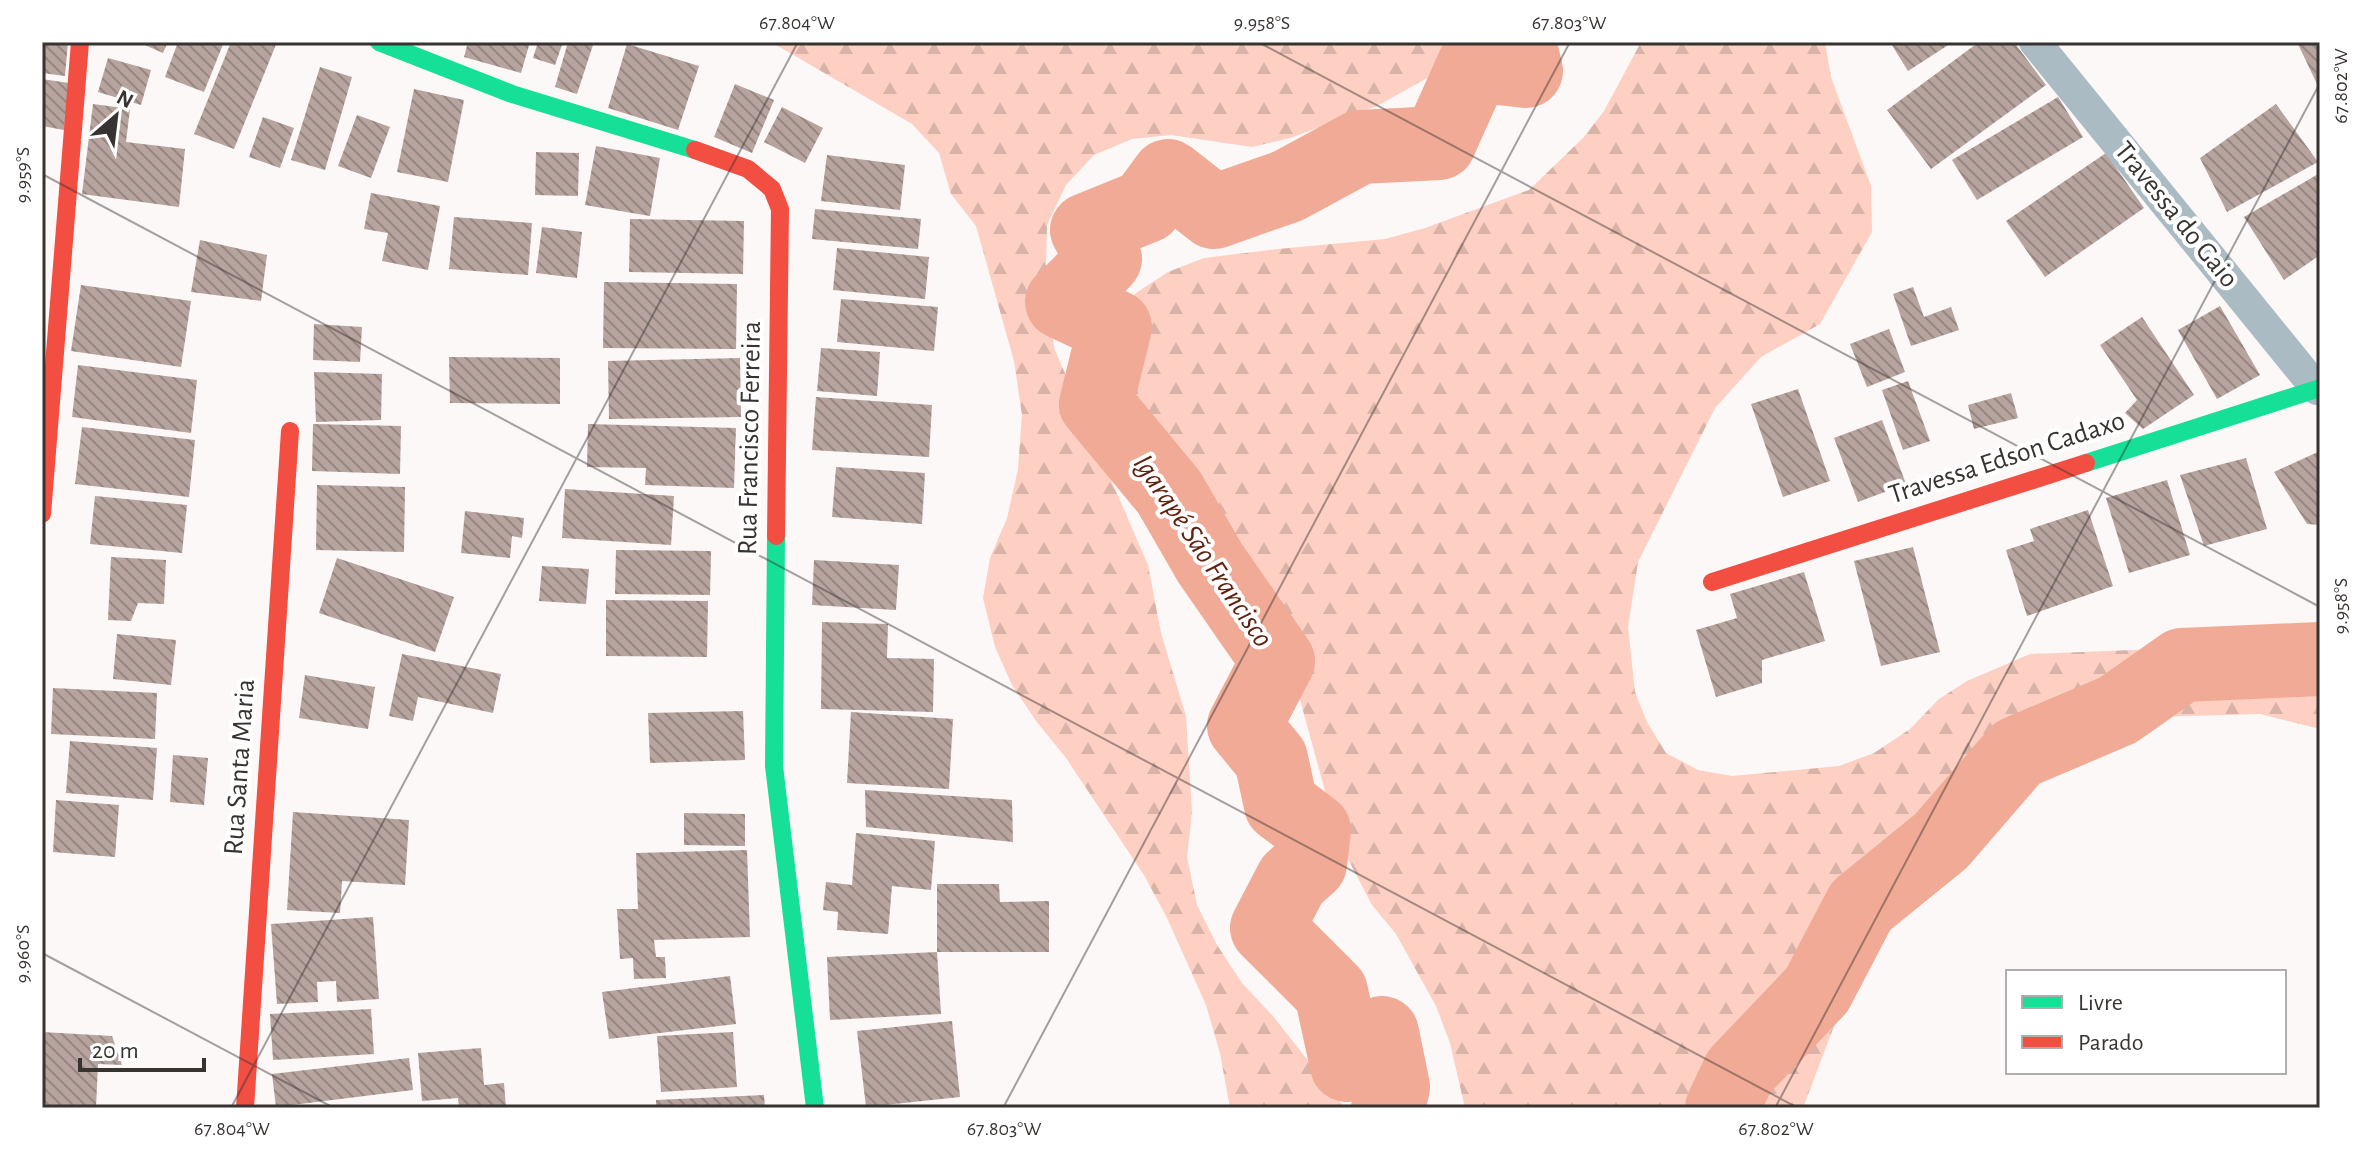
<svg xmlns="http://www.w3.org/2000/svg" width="2362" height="1150" font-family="'Alegreya Sans',sans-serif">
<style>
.forest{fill:url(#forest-firs)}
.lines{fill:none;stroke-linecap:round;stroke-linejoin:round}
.river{stroke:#f0aa95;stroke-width:74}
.building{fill:url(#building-back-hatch)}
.street{stroke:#aabbc3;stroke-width:32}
.fast{stroke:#16e098;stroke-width:18}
.jam{stroke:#f24e42;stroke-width:18}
.ticks{fill:none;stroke:#373331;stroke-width:2;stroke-opacity:0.45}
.labels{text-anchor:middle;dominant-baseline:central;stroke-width:8;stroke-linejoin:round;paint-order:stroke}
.street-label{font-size:28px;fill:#373331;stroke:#fff}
.water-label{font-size:30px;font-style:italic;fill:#612310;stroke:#fff}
.neatline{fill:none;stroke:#373331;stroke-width:3}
.ticks-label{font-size:20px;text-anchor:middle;fill:#373331}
</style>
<defs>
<pattern id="forest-firs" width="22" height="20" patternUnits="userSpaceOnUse" patternTransform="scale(2)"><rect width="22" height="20" fill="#fdd0c3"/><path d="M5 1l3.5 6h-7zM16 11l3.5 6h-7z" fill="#d9b3a8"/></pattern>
<pattern id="building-back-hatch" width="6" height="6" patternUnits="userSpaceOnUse" patternTransform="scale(2)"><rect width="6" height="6" fill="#b8a49f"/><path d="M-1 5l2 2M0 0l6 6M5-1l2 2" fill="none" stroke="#968682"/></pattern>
</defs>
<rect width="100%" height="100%" fill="#fcf8f7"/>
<g class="forest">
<polygon points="771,42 1492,42 1377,106 1290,138 1252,147 1171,135 1132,139 1094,155 1066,185 1047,225 1046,266 1054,348 1148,565 1161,633 1186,716 1192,812 1187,857 1197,905 1217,945 1242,983 1273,1016 1345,1108 1230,1108 1220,1053 1206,1005 1167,918 1144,875 1066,758 1036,721 1012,685 995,647 983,598 990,558 1007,518 1018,469 1022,415 1014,361 976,226 951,194 939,153 912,124"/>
<polygon points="1641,42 1825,42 1831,77 1871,186 1872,232 1820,324 1761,357 1715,408 1638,562 1628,627 1635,692 1647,722 1666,753 1698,770 1732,776 1839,766 1874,753 1910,729 1939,699 1967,681 2030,654 2181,648 2287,632 2320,631 2320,729 2260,714 2153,717 2050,748 2007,803 1960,857 1909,906 1883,925 1845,997 1803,1108 1465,1108 1450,1043 1436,1006 1396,934 1372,905 1339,842 1296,685 1281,648 1239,566 1129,390 1104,356 1110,320 1136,293 1168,272 1204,258 1278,249 1385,239 1425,228 1529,190 1584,137 1604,111"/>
</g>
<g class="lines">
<g class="river">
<polyline points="1388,1108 1393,1087 1382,1033 1347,1065 1331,992 1267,928 1292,880 1310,864 1314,830 1281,805 1271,759 1244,726 1278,661 1210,563 1169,492 1096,404 1115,327 1062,302 1105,259 1087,230 1146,206 1168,176 1214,212 1288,186 1360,147 1439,143 1474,65 1526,71 1519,42"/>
<polyline points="1722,1108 1739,1072 1817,990 1861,906 1941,841 2017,753 2118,710 2182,665 2320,659"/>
</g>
</g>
<g class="building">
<polygon points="42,42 68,42 65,76 42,73"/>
<polygon points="138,42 168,42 163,53"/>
<polygon points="178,42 224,42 204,92 165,77"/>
<polygon points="231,42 277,42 234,149 194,134"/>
<polygon points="468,42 530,42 521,73 464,57"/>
<polygon points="538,42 563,42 555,65 533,58"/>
<polygon points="568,42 594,42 577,94 555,87"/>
<polygon points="1890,42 1953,42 1908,71"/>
<polygon points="1979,42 2014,42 2046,85 1931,169 1887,110"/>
<polygon points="2297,42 2320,42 2320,82 2317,84"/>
<polygon points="627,44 699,66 678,130 608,108"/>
<polygon points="108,58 151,70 141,105 98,92"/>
<polygon points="320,67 352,77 325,170 291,160"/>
<polygon points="42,79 69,83 64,130 42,126"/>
<polygon points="735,84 774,100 752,153 714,137"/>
<polygon points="414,89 464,100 448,182 397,172"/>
<polygon points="2058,97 2083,137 1977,200 1952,160"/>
<polygon points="93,104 130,109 126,142 185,149 179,207 82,194"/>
<polygon points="2276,104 2318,162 2227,212 2200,158"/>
<polygon points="782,107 823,128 805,163 764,142"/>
<polygon points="357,115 390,127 371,178 338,166"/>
<polygon points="263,117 294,128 280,168 249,157"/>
<polygon points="596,146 660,158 650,216 585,205"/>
<polygon points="536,152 579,153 578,196 535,195"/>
<polygon points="2106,153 2144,208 2045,277 2006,221"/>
<polygon points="827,155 905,165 900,210 821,201"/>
<polygon points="2320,173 2320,255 2284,280 2244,217"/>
<polygon points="371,193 440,206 428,270 382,261 388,233 364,229"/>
<polygon points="815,209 921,219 918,249 812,239"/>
<polygon points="454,217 532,223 528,275 449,269"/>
<polygon points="630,219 744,221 743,274 629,272"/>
<polygon points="542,227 582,232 577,278 536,273"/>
<polygon points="200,240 267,255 261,301 191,292"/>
<polygon points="837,248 929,257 925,299 833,290"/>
<polygon points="604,282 737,284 736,349 603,348"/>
<polygon points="81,285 191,301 181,367 71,351"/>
<polygon points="1913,287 1924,317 1951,307 1959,330 1911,346 1893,294"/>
<polygon points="841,299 938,307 934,351 837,342"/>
<polygon points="2220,306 2260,375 2217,399 2178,330"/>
<polygon points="2142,317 2194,395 2143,429 2125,413 2137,400 2100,345"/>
<polygon points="314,324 362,327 360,362 313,360"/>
<polygon points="1889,329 1905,372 1867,387 1850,344"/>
<polygon points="821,348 880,352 877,396 817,391"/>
<polygon points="449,357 560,358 560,404 450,403"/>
<polygon points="740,358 741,417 609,419 608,361"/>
<polygon points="78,365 197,380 191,433 72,417"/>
<polygon points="314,372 382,374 381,420 316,422"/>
<polygon points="1908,381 1930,441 1903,450 1882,390"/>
<polygon points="1798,389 1830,481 1783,497 1751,404"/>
<polygon points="2011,393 2018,418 1974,429 1968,405"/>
<polygon points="816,397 932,405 929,457 812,450"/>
<polygon points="1882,420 1906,484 1858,502 1834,438"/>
<polygon points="313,424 401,426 400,474 312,471"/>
<polygon points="588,424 736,428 734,488 645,485 646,468 587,467"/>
<polygon points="82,427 195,440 189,497 75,484"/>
<polygon points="2320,451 2320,525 2307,524 2274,472"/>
<polygon points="2246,458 2267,529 2204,546 2180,475"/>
<polygon points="836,467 925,473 922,524 832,517"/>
<polygon points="2167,480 2190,555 2129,573 2106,498"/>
<polygon points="317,485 405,487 404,552 316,550"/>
<polygon points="565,489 674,496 671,545 562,538"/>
<polygon points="95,496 187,505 182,553 90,544"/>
<polygon points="2088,510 2113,586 2027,616 2006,550 2034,541 2030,529"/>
<polygon points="465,511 524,518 522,538 512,536 510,558 461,553"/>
<polygon points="1913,547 1940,652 1881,666 1854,561"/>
<polygon points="616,550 711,551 710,595 615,594"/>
<polygon points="111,557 166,560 164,604 138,603 131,621 108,620"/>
<polygon points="337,558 454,597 435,652 319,613"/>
<polygon points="814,560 899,565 896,610 812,605"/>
<polygon points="542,566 589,569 586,604 539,601"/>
<polygon points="1804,572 1825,641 1762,660 1762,683 1716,697 1696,630 1737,618 1730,594"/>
<polygon points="606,600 708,601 707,657 606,656"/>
<polygon points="822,622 888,624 887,658 934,659 933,712 821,709"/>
<polygon points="117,634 176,640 171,685 113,679"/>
<polygon points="402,654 501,674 493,713 418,697 413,721 389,716"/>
<polygon points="305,675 375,687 368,729 299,718"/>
<polygon points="53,688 157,693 155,739 51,734"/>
<polygon points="743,711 745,760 650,763 648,713"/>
<polygon points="851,712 953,719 949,789 847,783"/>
<polygon points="70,741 157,748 153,800 66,793"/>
<polygon points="173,755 208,758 204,805 170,802"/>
<polygon points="865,790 1012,800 1013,842 866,827"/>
<polygon points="56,800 119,805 115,857 53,852"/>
<polygon points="293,812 409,820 405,885 342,881 340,913 287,910"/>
<polygon points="684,813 745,814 745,846 684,845"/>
<polygon points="856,833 935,841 931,890 892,886 888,934 837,930 838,912 823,910 826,882 852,885"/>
<polygon points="747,850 750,937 654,940 656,957 665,957 666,978 634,979 633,958 620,959 617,909 638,909 636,853"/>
<polygon points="937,884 999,884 1000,902 1049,901 1049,952 937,952"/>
<polygon points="373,917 379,999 337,1002 336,981 317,982 318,1002 277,1004 271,924"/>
<polygon points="937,952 941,1014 830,1020 827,957"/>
<polygon points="730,976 736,1024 609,1039 602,992"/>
<polygon points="371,1009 374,1054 273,1060 270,1014"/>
<polygon points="952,1021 960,1097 866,1107 857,1031"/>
<polygon points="42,1032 112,1036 122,1065 98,1064 96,1108 42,1108"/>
<polygon points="733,1032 737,1087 661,1092 657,1036"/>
<polygon points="481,1048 484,1085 504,1083 506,1108 459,1108 458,1098 422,1101 418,1053"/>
<polygon points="409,1058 413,1090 276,1107 272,1074"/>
<polygon points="764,1095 765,1108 656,1108 656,1100"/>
</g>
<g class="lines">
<polyline class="street" points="2035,42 2317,389"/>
<g class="fast">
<polyline points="379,42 512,94 695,150"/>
<polyline points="2086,463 2320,388"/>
<polyline points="776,536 774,766 815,1108"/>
</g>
<g class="jam">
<polyline points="695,150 748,169 772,189 780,209 776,536"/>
<polyline points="42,514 80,42"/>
<polyline points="1712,582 2086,463"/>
<polyline points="245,1108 290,431"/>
</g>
</g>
<path class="ticks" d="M1258,42L2320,607M42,174L1798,1108M42,953L334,1108M231,1108L798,42M1003,1108L1570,42M1775,1108L2320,83"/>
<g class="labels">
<g class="street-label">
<text transform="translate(2176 215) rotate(51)">Travessa do Gaio</text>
<text transform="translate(750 438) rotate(-89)">Rua Francisco Ferreira</text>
<text transform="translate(2007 458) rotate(-18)">Travessa Edson Cadaxo</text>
<text transform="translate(240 767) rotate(-86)">Rua Santa Maria</text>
</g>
<g class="water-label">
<text transform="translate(1203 551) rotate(56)">Igarapé São Francisco</text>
</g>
</g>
<rect width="2362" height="1150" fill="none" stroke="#ffffff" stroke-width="88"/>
<rect x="2006" y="970" width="280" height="104" fill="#ffffff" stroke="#afadad" stroke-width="2"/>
<rect x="2022" y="996" width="40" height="12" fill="#16e098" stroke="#afadad" stroke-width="2"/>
<text x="2078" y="1010" font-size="24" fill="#373331">Livre</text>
<rect x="2022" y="1036" width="40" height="12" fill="#f24e42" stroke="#afadad" stroke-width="2"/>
<text x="2078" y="1050" font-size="24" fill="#373331">Parado</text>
<g transform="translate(116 116) rotate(28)" stroke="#ffffff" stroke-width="6" paint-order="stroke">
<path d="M0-6L14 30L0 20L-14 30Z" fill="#373331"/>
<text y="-12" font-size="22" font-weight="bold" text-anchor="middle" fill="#373331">N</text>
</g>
<path d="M80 1058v12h124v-12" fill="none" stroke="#373331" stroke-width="4"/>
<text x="92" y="1058" font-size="24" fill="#373331" stroke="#ffffff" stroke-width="6" paint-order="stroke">20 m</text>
<rect x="44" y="44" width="2274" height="1062" class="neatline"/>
<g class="ticks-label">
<text x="797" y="29">67.804°W</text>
<text x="1262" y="29">9.958°S</text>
<text x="1569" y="29">67.803°W</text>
<text transform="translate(2340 86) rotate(-90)" y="7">67.802°W</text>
<text transform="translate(22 175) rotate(-90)" y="7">9.959°S</text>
<text transform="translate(2340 606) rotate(-90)" y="7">9.958°S</text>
<text transform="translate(22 954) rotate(-90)" y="7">9.960°S</text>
<text x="232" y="1135">67.804°W</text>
<text x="1004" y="1135">67.803°W</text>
<text x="1776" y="1135">67.802°W</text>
</g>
</svg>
